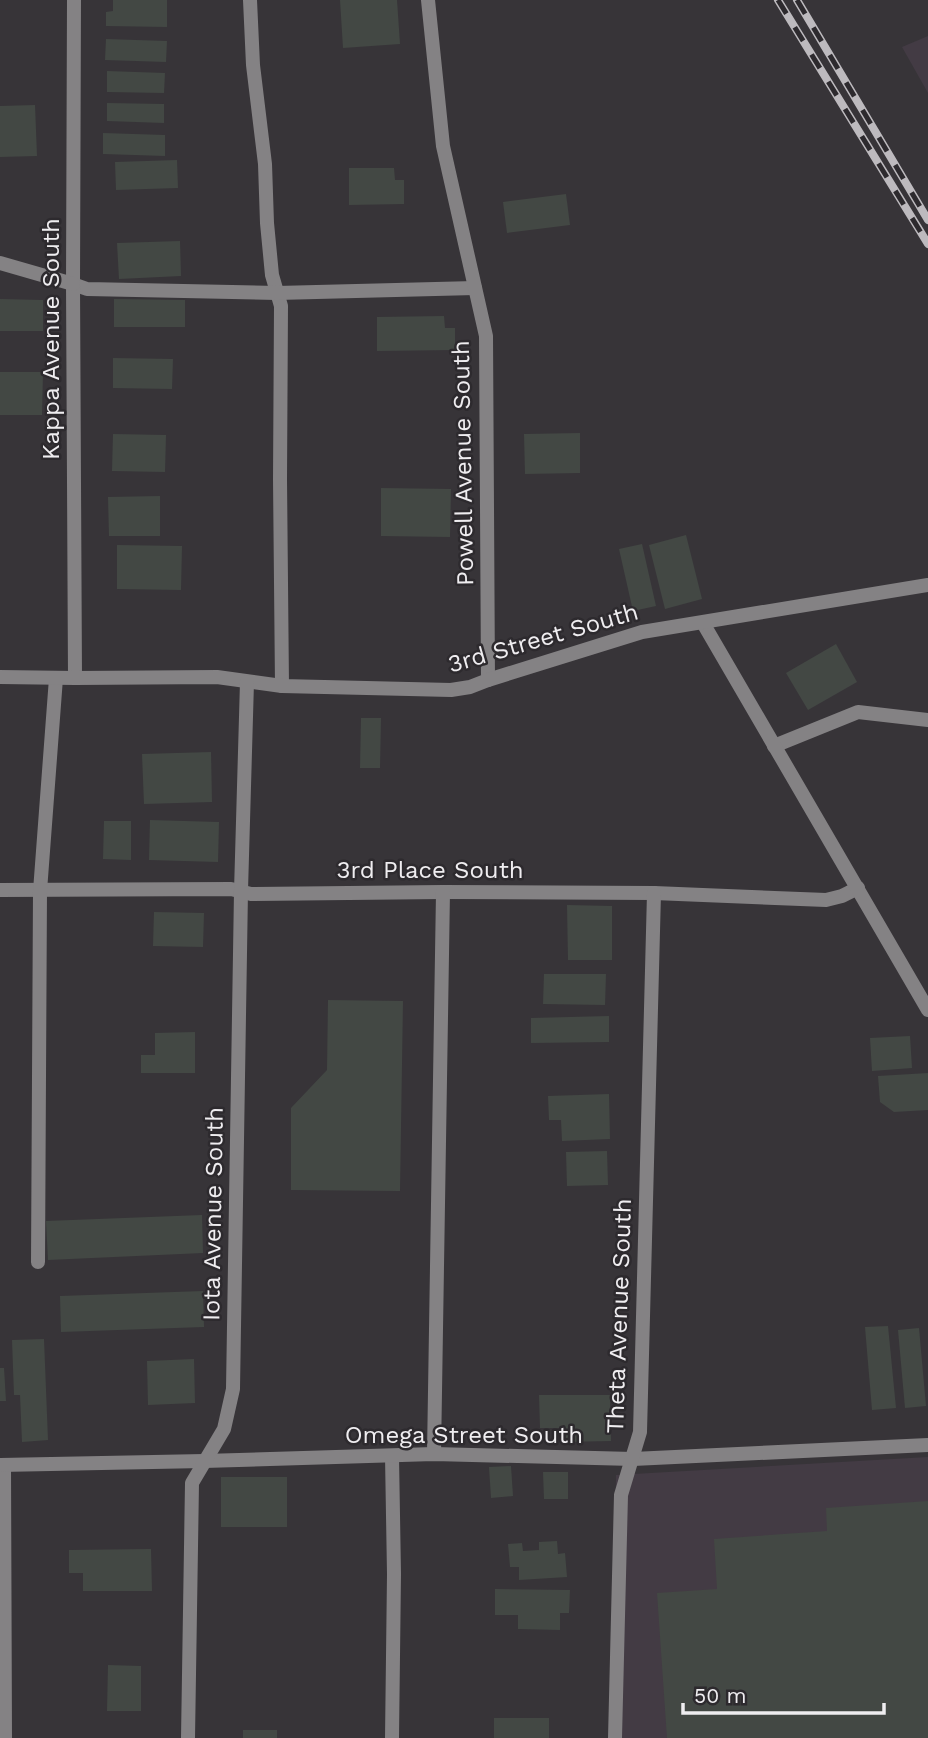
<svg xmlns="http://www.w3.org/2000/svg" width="928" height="1738" font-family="'Work Sans',sans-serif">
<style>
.built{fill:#433b44}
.building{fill:#434844}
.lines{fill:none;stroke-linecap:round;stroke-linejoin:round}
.lane{stroke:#848284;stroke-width:14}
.street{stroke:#848284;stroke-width:14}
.rail-casing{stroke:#bdbabe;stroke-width:8}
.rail{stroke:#2d2a2e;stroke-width:5;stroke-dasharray:16;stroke-linecap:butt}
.labels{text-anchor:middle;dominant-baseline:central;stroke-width:5;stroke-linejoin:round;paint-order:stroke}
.street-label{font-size:24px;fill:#efedf0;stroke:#2d2a2e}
</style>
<rect width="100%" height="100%" fill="#373438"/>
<g class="built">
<polygon points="928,36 928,93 902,47"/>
<polygon points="928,1457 928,1738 612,1738 616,1475"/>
</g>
<g class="building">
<polygon points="113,0 167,0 167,27 106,26 106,12 113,11"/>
<polygon points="340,0 397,0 400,44 343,48"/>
<polygon points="106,39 167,41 166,62 105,60"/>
<polygon points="107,71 165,73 164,93 107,92"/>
<polygon points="107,103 164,104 164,123 107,121"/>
<polygon points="35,105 37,156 0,157 0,106"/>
<polygon points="103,133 165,135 165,156 103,154"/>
<polygon points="177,160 178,188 116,190 115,162"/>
<polygon points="349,168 394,168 395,180 404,180 404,204 349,205"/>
<polygon points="566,194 570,225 507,233 503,202"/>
<polygon points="180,241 181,276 119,279 117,243"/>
<polygon points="0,299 43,300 43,331 0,331"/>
<polygon points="114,299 185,300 185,327 114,327"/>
<polygon points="444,316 445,328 455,328 455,350 377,351 377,317"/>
<polygon points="113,358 173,359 172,389 113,388"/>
<polygon points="0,372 43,372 42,415 0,415"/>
<polygon points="580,433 580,473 525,474 524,434"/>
<polygon points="113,434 166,435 165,472 112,471"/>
<polygon points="381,488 451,489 450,537 381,536"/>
<polygon points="160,496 160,536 109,536 108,497"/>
<polygon points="686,535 702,599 665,609 649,545"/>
<polygon points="642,544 656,606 633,611 619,549"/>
<polygon points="117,545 182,546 181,590 117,589"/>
<polygon points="836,644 857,682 808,710 786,673"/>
<polygon points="361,718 381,718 380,768 360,768"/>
<polygon points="211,752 212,802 144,804 142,754"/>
<polygon points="150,820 219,822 218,862 149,860"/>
<polygon points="104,821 131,821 131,860 103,859"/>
<polygon points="567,905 612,906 612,960 568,960"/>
<polygon points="154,912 204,913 203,947 153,946"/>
<polygon points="544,974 606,974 605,1005 543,1004"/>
<polygon points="328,1000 403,1001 400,1191 291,1190 291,1108 327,1070"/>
<polygon points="609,1016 609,1042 531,1043 531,1018"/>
<polygon points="195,1032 195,1073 141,1073 141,1055 155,1055 155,1033"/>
<polygon points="910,1036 912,1068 872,1071 870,1038"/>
<polygon points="928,1073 928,1110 894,1112 880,1102 878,1076"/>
<polygon points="609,1094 610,1139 562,1141 561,1120 549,1120 548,1096"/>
<polygon points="607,1151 608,1185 567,1186 566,1152"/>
<polygon points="202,1215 203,1253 48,1260 46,1221"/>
<polygon points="203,1291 204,1327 61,1332 60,1296"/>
<polygon points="888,1326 896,1408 872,1410 865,1327"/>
<polygon points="919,1328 926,1406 905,1408 898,1330"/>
<polygon points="44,1339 48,1440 22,1442 20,1395 14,1395 12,1340"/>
<polygon points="194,1359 195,1403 148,1405 147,1361"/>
<polygon points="0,1368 4,1368 6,1401 0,1401"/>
<polygon points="539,1395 610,1395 611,1441 562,1442 561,1428 540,1428"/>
<polygon points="511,1466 513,1496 491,1498 489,1467"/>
<polygon points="543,1472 568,1472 568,1499 544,1499"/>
<rect x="221" y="1477" width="66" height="50"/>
<polygon points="928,1501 928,1738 667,1738 657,1593 717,1589 714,1539 827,1531 826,1508"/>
<polygon points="557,1541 558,1554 565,1553 567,1577 519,1580 519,1567 510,1567 508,1544 522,1543 523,1551 539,1550 539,1542"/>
<polygon points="151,1549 152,1591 83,1591 83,1573 69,1573 69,1550"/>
<polygon points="495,1589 570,1590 569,1613 560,1613 560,1630 518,1629 518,1615 495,1615"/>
<polygon points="108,1665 141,1666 141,1711 107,1711"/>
<rect x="494" y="1718" width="55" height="20"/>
<rect x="243" y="1730" width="34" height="8"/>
</g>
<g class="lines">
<g class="lane">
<polyline points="250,0 253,65 265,164 267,223 272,275 281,306 280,479 282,686"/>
<polyline points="73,284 87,289 277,293 475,288"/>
<polyline points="774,746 858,712 928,720"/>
<polyline points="0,890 231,889 251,894 443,892 654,893 826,900 842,896 858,888"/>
<polyline points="38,1262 40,891 56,678"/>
<polyline points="434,1454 443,892"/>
<polyline points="392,1456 394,1574 392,1738"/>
<polyline points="4,1465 5,1738"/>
</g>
<g class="street">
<polyline points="74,0 73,284 75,678"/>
<polyline points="428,0 443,146 486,336 488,680"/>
<polyline points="0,263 73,284"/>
<polyline points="703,623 928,1010"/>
<polyline points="0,677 75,678 217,677 282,686 451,690 470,687 488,680 642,632 928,585"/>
<polyline points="0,1465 204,1461 434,1454 633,1459 928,1445"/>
<polyline points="188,1738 192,1483 224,1429 233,1389 241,891 247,682"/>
<polyline points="615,1738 621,1495 640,1432 654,893"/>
</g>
<defs>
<g id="rail">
<polyline points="778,0 928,244"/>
<polyline points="797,0 928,220"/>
</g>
</defs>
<use href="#rail" class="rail-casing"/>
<use href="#rail" class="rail"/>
</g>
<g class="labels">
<g class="street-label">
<text transform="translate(51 339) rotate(-90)">Kappa Avenue South</text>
<text transform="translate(463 463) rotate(-91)">Powell Avenue South</text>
<text transform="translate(543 638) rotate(-16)">3rd Street South</text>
<text x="430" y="870">3rd Place South</text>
<text transform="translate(213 1214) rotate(-89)">Iota Avenue South</text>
<text transform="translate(619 1316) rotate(-88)">Theta Avenue South</text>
<text x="464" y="1435">Omega Street South</text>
</g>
</g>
<path d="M683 1703v10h201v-10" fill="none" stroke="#efedf0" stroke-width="3.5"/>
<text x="694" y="1703" font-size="21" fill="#efedf0" stroke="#2d2a2e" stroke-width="5" paint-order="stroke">50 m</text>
</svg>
